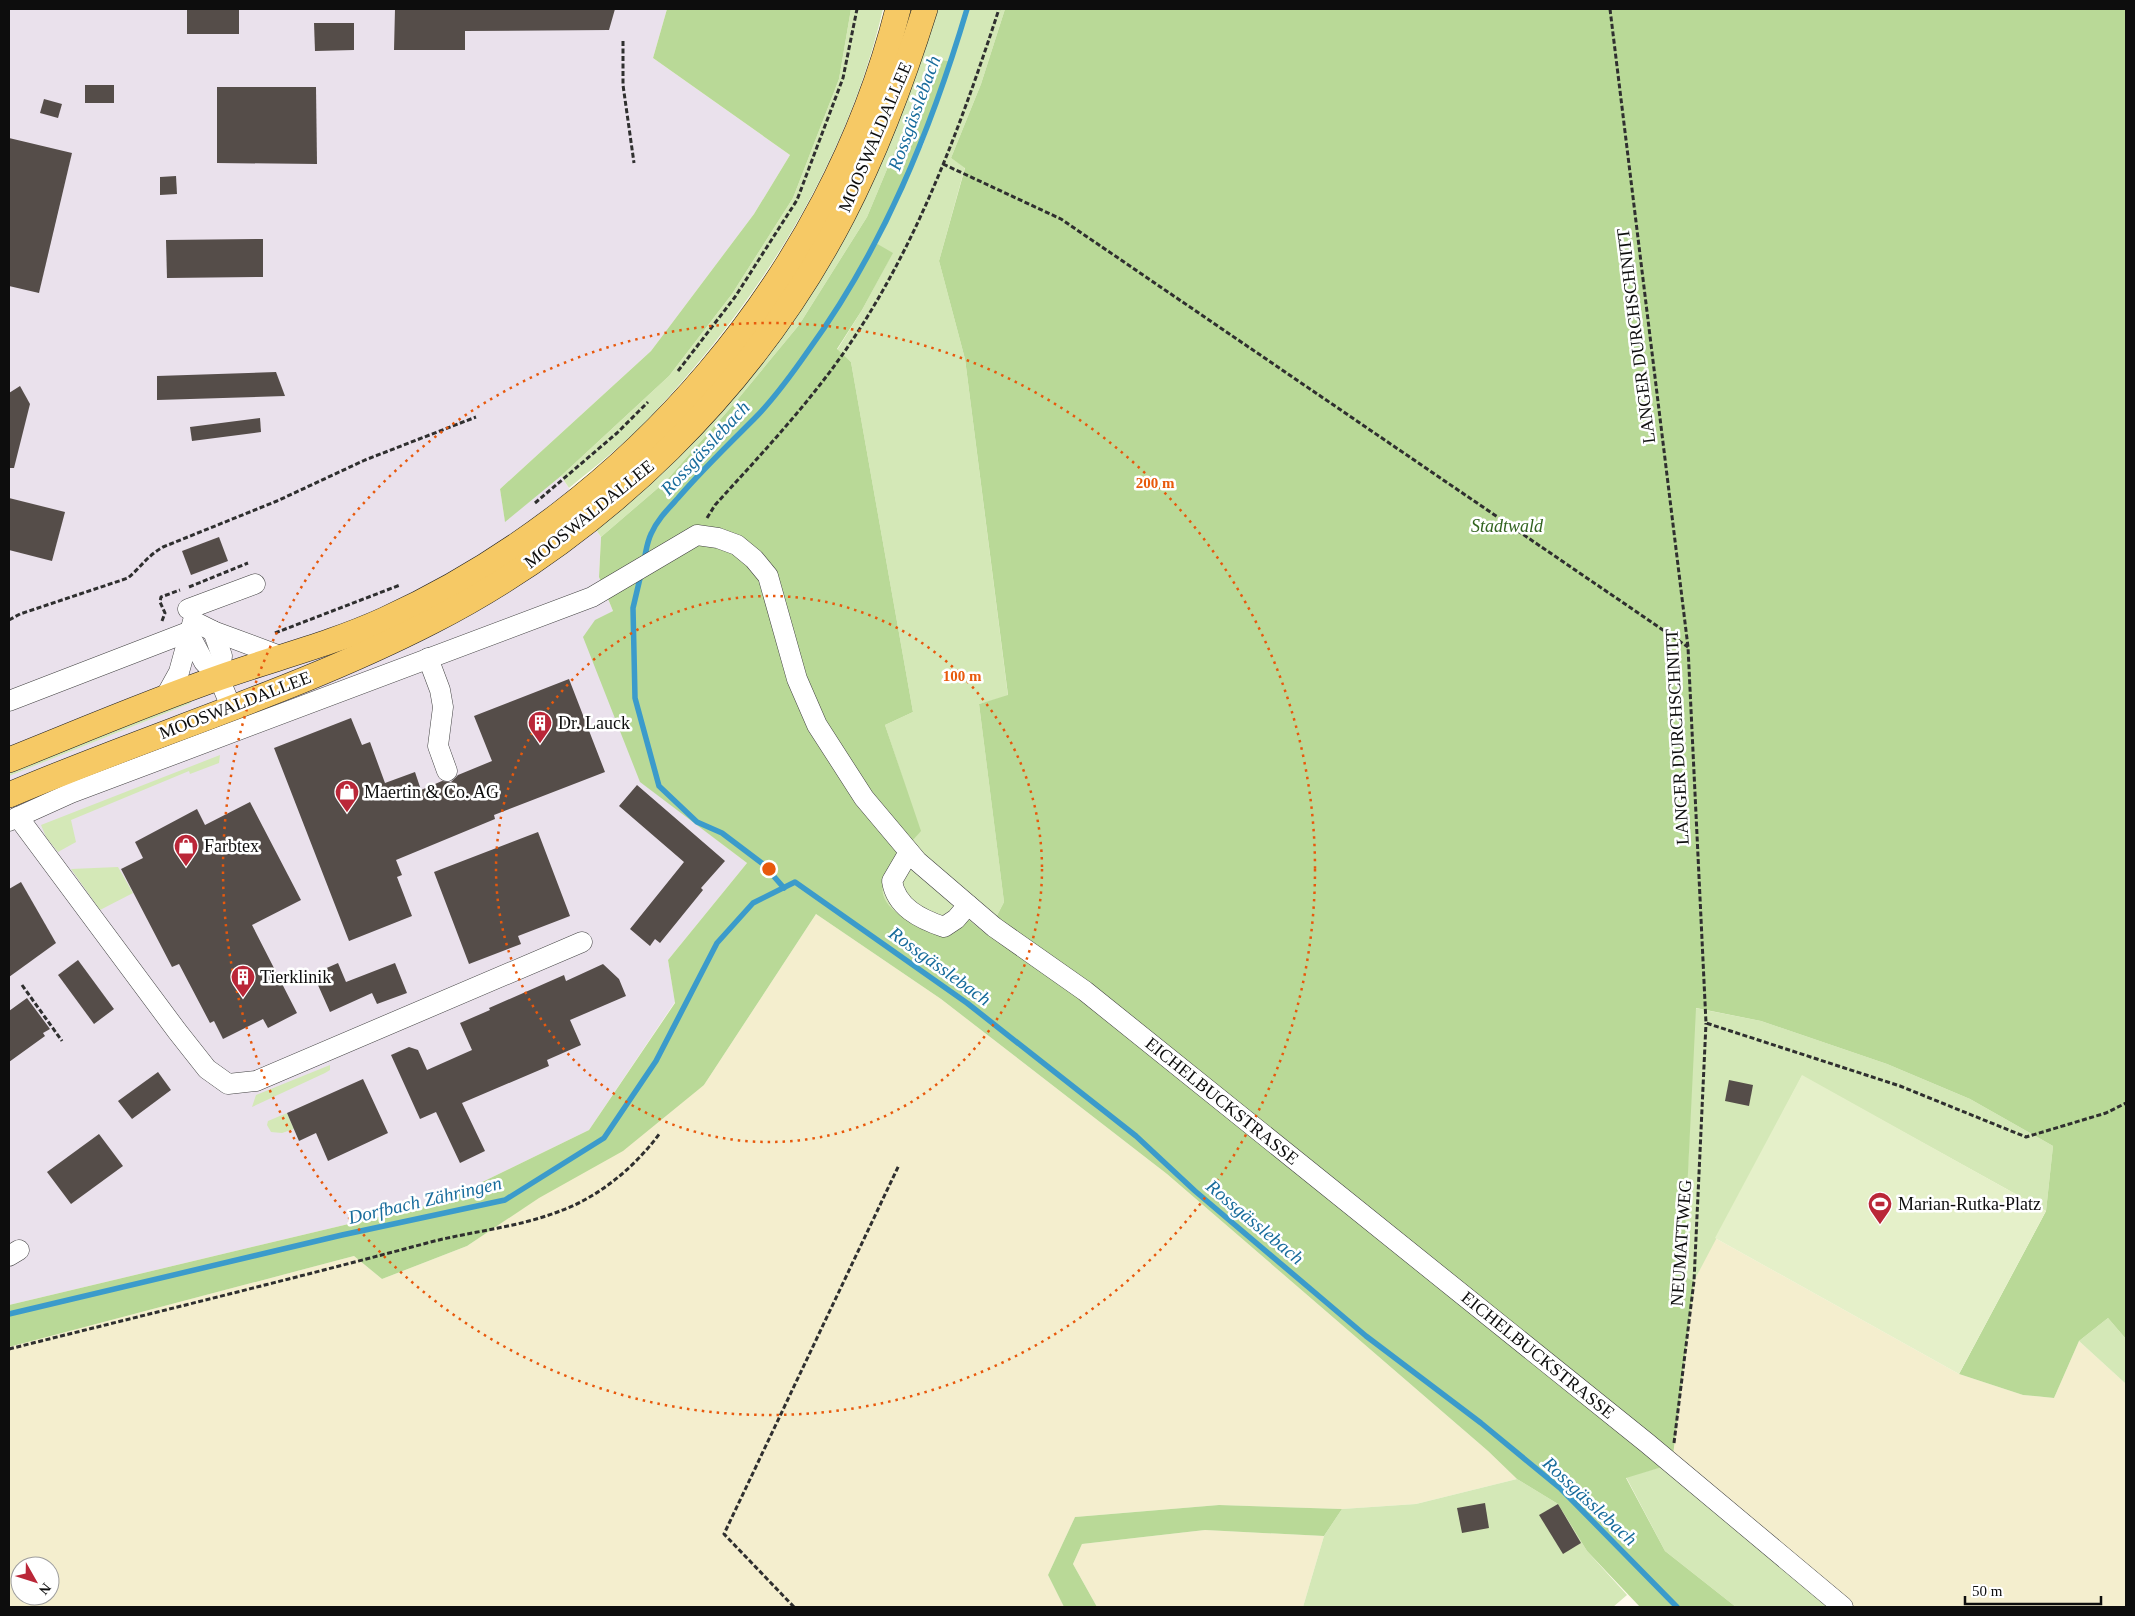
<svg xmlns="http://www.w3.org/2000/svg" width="2135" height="1616" font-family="Georgia,serif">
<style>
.industrial{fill:#eae1ec}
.farmland{fill:#f4eece;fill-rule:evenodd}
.green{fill:#d4e8b7}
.forest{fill:#b9d997}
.pitch{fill:#e5f0c9}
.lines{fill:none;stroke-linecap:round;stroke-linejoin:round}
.stream{stroke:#3b9bcb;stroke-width:5.5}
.building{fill:#554d49}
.minor-casing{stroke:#404040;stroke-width:21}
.major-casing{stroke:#1e1e1e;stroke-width:26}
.path{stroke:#2f2f2f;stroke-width:3;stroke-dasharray:5 2.5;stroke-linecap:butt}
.minor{stroke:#fff;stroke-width:20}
.major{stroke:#f6c965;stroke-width:25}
.ring{fill:none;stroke:#e8590c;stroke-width:2.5;stroke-dasharray:2.5 5}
.labels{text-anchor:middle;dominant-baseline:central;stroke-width:5;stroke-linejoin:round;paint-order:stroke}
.street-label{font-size:18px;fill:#0d0d0d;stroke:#fff}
.park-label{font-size:18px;font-style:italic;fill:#31631e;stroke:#fff}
.poi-label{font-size:18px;fill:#0d0d0d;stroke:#fff;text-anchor:start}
.water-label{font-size:19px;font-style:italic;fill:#186c9c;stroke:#fff}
.centre{fill:#e8590c;stroke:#fff;stroke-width:2.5}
.ring-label{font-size:15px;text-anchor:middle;font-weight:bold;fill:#e8590c;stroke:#fff;stroke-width:5;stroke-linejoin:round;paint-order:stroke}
</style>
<rect width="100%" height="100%" fill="#fffaed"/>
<polygon class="industrial" points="9,9 667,9 653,58 790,155 754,214 651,351 500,489 505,521 561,476 601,537 599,577 613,611 595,621 640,781 747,863 668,960 675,1002 589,1130 441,1202 9,1305"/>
<g class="farmland">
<path d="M816,914L941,999L1167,1174L1488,1451L1517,1479L1416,1504L1342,1509L1219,1505L1075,1517L1048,1575L1064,1607H9V1347L354,1256L382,1279L467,1246L704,1085ZM20,1566H50V1596H20Z"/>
<polygon points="1715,1238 1959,1374 2023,1395 2054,1398 2079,1341 2126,1384 2126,1607 1843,1607 1672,1464 1694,1281"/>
<polygon points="1205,1530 1324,1536 1303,1607 1097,1607 1073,1564 1082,1544"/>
</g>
<g class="green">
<path d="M851,9H883C847,163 759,301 652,415C627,442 597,465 569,488L561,476L669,376L732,294L793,198L839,79Z"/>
<path d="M932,9H1005L981,84L951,158L965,167L939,261L965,359L1008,696L979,704L1004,902L987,935C971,935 953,936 937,934C920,931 878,908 881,887C883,866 908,846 920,831L885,725L913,712L851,362L837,350L862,310L892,254L875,243L923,145L952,61L933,59L867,217L799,325L733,405L665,482L601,537L593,525L719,405Z"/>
<polygon points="189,698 191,703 9,776 9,770"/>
<polygon points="220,755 219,763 190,774 189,771 71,820 76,842 58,852 46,837 41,825"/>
<polygon points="118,867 133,893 100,910 71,869"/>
<polygon points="1695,1008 1761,1021 1887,1064 1970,1099 2053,1146 2046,1211 1802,1076 1694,1281 1683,1276"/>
<polygon points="330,1065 330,1070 325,1073 252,1107 256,1095"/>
<polygon points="287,1113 294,1129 282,1133 271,1132 267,1125 268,1121"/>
<polygon points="2108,1318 2126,1339 2126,1384 2079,1341"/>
<polygon points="1672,1464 1843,1607 1736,1607 1665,1551 1626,1477"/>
<polygon points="1517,1479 1558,1504 1587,1551 1627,1595 1613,1607 1303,1607 1324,1536 1342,1509 1416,1504"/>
</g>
<g class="forest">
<polygon points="667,9 851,9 839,79 793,198 732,294 669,376 561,476 505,522 500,489 651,351 754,214 790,155 653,58"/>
<path d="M1005,9H2126V1339L2108,1318L2079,1341L2054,1398L2023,1395L1959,1374L2046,1211L2053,1146L1970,1099L1887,1064L1761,1021L1696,1008L1683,1276L1694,1281L1672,1464L1626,1478L1665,1551L1736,1607H1640L1587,1551L1558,1504L1517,1479L1488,1451L1167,1174L941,999L816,914L704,1085L623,1151L539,1198L467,1246L382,1279L354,1256L9,1347V1305L441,1202L589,1130L675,1003L668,960L747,863L640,782L583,637L595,620L613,611L599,577L601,537L665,482L733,405L799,325L867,217L933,59L951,61L920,145L874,242L893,253L862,310L837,349L851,362L913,712L885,725L921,831C900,856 859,888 900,915C913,924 923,930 938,934L966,918L987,935L1004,902L979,704L1008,695L965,359L939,261L965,168L951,158L981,84Z"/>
<polygon points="1219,1505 1342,1509 1324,1536 1205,1530 1082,1544 1073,1564 1097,1607 1064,1607 1048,1575 1075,1517"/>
</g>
<polygon class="pitch" points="1802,1075 2046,1211 1959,1374 1715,1238"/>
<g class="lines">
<g class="stream">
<path d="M644,560C646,552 647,542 651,534C657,520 668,509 678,498C702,470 728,445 754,419C774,399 792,374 808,351C883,248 931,130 967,9"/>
<polyline points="641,574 633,608 635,698 659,786 697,822 722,833 763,864 784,888"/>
<polyline points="9,1314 342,1235 505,1200 604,1138 656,1061 717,943 753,903 795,882 967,1003 1136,1136 1195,1191 1366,1336 1481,1423 1561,1489 1677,1607"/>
</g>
</g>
<g class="building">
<rect x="187" y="9" width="52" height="25"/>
<polygon points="395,9 615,9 609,30 465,31 465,50 394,50"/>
<polygon points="314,23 354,23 354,50 315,51"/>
<rect x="85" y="85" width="29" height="18"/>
<polygon points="217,87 316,87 317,164 217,163"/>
<polygon points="44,99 62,104 58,118 40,113"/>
<polygon points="9,138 72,153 39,293 9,286"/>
<polygon points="176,176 177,194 160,195 160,177"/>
<polygon points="263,239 263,277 167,278 166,240"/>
<polygon points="276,372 285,396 157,400 157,376"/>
<polygon points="20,386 30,404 14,468 9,468 9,393"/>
<polygon points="260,418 261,432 192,441 190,427"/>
<polygon points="9,498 65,512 52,561 9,550"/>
<polygon points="219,537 228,561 191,575 182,551"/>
<polygon points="569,679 605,772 494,815 495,819 396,860 402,875 397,877 412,916 349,941 274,748 351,718 362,745 370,742 385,783 415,772 421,790 442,781 451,782 458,775 492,761 474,716"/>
<polygon points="637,785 725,861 701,888 703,890 660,943 655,939 650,946 630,929 684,862 619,806"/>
<polygon points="250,802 301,900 252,925 297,1013 268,1028 263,1019 223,1039 214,1021 210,1023 179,964 172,967 121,869 143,858 135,842 197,809 205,825"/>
<polygon points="538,832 570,916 518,936 521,944 469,964 434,872"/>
<polygon points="21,882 56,943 9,977 9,889"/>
<polygon points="78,960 114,1009 94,1024 58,975"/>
<polygon points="338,963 346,982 395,963 407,993 377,1004 372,993 330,1012 313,974"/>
<polygon points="603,964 619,979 626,996 570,1020 581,1045 547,1060 549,1066 462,1103 485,1151 460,1163 436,1112 420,1119 391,1055 409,1047 418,1050 427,1070 472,1050 460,1023 490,1010 489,1008 564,975 566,981"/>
<polygon points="27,998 50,1029 43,1033 45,1036 9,1062 9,1011"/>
<polygon points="158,1072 171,1090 132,1119 118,1101"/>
<polygon points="363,1079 388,1133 328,1161 316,1133 299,1141 287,1113"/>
<polygon points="1729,1080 1753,1085 1749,1106 1725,1101"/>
<polygon points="99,1134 123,1166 71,1204 47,1172"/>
<polygon points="1485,1503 1489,1528 1462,1533 1457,1508"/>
<polygon points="1558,1504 1581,1543 1563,1554 1539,1515"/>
</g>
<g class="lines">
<defs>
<g id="minor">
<polyline points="188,609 255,584"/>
<polyline points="213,631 283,657"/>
<polyline points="188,632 204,662 219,678 231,707"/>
<polyline points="428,658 440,690 443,707 438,746 447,771"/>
<polyline points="164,699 179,672 193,621 213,631 222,656 219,678"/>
<polyline points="9,701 188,632"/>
<polyline points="18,817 177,1031 207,1069 228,1084 256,1081 582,942"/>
<polyline points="9,821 71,793 592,597 697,535 718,538 737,545 754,559 768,576 797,679 817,725 864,798 917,861 994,927 1085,991 1647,1443 1843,1607"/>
<path d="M909,852L892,881C896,907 920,919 944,927L956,919L968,905"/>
<polyline points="9,1256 19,1250"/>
</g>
<g id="major">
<path d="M9,760C79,732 149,702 221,677C275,658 331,644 384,620C632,507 831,275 898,9"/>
<path d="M9,795C149,735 297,691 433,621C604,533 754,387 843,215C877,149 903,79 925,9"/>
</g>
</defs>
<use href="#minor" class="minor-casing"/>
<use href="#major" class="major-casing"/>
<g class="path">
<polyline points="1610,9 1688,647 1706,1023 1900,1086 2026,1137 2106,1113 2126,1103"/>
<polyline points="623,41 623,85 634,163"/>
<polyline points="943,164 1061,219 1688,647"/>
<polyline points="678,371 735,297 797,200 843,78 857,9"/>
<polyline points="535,503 617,433 648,402"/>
<path d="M707,518L715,505C766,449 818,394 859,330C922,232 963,119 999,9"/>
<polyline points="189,587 248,563"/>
<path d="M9,620L20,614L128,578C142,566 146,557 163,547L277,501L365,460L476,417"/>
<polyline points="162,621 165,613 160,602 161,597 180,590"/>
<polyline points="275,633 400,585"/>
<polyline points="22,985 62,1041"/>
<path d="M9,1349C149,1314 288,1280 427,1243C471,1231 517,1228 560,1211C599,1197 635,1167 660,1133"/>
<polyline points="1674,1443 1694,1281 1706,1023"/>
<polyline points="794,1607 724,1534 899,1165"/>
</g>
<use href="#minor" class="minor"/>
<use href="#major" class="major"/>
</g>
<g class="ring">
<circle cx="769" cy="869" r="273"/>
<circle cx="769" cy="869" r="546"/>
</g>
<defs>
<symbol id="building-pin" viewBox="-11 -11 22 30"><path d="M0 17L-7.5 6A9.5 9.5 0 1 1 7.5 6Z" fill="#ba2738" stroke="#fff"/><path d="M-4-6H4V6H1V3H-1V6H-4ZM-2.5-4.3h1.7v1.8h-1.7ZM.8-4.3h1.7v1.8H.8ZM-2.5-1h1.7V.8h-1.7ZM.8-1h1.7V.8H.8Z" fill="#fff"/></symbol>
<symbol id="shop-pin" viewBox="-11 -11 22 30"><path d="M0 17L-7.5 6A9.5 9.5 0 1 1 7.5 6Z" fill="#ba2738" stroke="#fff"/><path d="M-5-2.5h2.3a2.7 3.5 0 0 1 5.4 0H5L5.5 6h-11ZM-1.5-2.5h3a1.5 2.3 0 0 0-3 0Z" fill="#fff"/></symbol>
<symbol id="stadium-pin" viewBox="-11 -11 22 30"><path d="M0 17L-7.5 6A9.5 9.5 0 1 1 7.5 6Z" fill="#ba2738" stroke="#fff"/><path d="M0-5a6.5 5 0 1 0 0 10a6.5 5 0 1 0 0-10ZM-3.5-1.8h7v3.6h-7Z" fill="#fff"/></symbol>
</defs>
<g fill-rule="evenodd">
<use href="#building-pin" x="526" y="709" width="28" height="38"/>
<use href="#shop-pin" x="333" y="778" width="28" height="38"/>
<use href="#shop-pin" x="172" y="832" width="28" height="38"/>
<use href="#building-pin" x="229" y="963" width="28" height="38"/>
<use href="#stadium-pin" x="1866" y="1190" width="28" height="38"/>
</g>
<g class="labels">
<g class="street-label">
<text transform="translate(875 137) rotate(-67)">MOOSWALDALLEE</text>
<text transform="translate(1636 336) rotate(-97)">LANGER DURCHSCHNITT</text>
<text transform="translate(589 514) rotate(-39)">MOOSWALDALLEE</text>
<text transform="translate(235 705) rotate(-21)">MOOSWALDALLEE</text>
<text transform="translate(1677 737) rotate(-93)">LANGER DURCHSCHNITT</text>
<text transform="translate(1222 1101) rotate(39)">EICHELBUCKSTRASSE</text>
<text transform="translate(1681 1243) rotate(-86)">NEUMATTWEG</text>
<text transform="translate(1538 1355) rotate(39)">EICHELBUCKSTRASSE</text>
</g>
<g class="park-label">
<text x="1507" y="526">Stadtwald</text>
</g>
<g class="poi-label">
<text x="558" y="723">Dr. Lauck</text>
<text x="364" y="792">Maertin &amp; Co. AG</text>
<text x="204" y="846">Farbtex</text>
<text x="260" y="977">Tierklinik</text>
<text x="1898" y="1204">Marian-Rutka-Platz</text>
</g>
<g class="water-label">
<text transform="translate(914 113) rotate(-70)">Rossgässlebach</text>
<text transform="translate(705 448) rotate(-47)">Rossgässlebach</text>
<text transform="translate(940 966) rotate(36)">Rossgässlebach</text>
<text transform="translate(425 1200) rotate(-13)">Dorfbach Zähringen</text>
<text transform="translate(1255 1222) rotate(40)">Rossgässlebach</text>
<text transform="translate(1590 1501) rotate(43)">Rossgässlebach</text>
</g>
</g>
<circle cx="769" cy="869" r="8" class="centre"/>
<g class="ring-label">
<text x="1155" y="488">200 m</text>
<text x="962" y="681">100 m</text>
</g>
<rect width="2135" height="1616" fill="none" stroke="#0d0d0d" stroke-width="20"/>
<g transform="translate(35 1581) rotate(129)"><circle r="24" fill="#ffffff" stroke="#9e9e9e"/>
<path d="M0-4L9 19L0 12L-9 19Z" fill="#ba2738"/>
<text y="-8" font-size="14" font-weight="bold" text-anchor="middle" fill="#0d0d0d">N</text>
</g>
<path d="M1965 1596v8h136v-8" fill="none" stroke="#0d0d0d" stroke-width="2.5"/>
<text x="1972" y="1596" font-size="15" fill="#0d0d0d" stroke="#ffffff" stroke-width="4" paint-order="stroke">50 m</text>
</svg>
